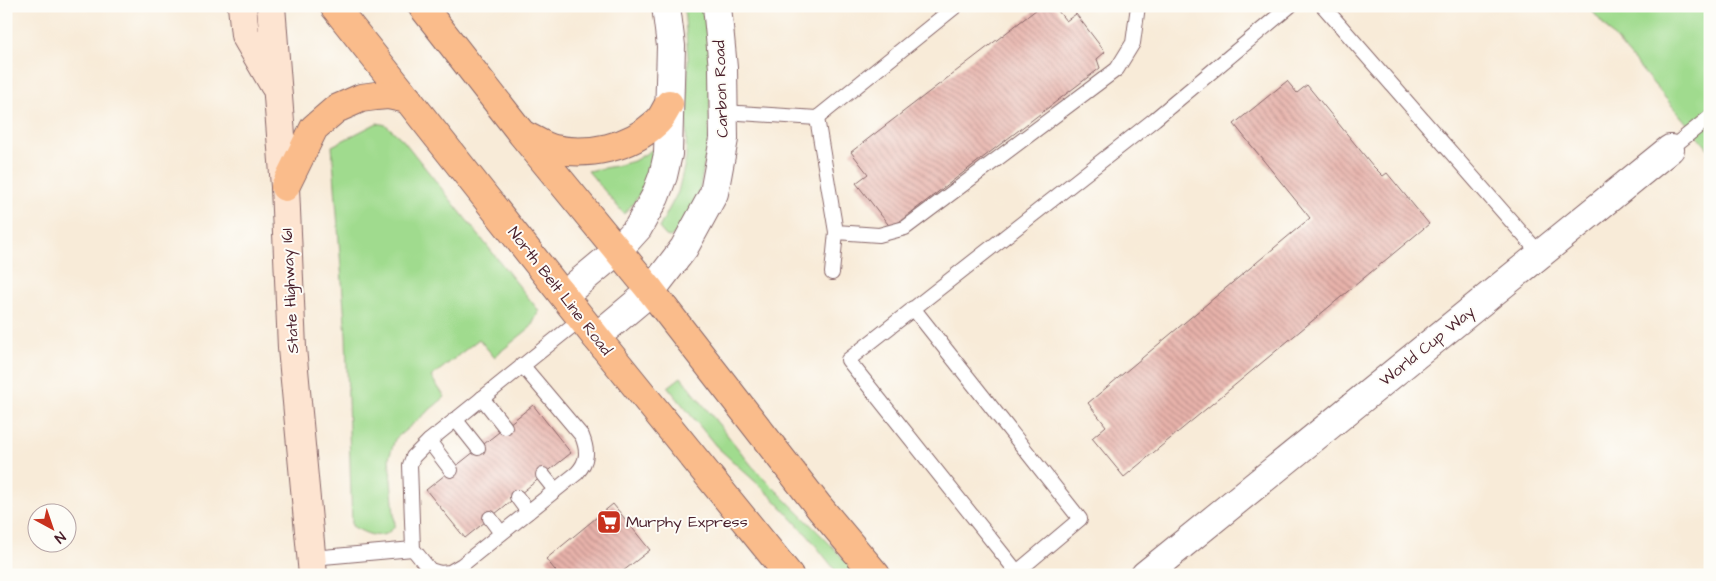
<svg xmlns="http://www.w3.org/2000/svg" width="1716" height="581" font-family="'Architects Daughter',sans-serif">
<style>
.green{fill:#a0db8e;stroke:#757d5c}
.building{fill:url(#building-back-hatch)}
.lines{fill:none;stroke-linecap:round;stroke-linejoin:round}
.service-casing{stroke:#876668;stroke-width:16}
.minor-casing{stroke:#876668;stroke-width:30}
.tertiary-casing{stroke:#876668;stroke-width:30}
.secondary-casing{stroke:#876668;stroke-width:30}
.primary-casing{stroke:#876668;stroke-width:30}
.service{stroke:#fff;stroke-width:14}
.minor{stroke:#fff;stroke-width:28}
.tertiary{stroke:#fff;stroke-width:28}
.secondary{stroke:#fde4d1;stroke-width:28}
.primary{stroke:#fabc8b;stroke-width:28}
.labels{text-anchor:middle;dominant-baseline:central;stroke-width:4;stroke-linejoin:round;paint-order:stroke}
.street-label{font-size:16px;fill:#4a1f2b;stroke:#fdfcf7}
.poi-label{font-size:16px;fill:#4a1f2b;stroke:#fdfcf7;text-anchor:start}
</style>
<defs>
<pattern id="building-back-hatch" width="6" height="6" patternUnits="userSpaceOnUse" patternTransform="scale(1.25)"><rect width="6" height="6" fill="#e7b2aa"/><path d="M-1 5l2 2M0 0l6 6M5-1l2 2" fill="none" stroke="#bd908b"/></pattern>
</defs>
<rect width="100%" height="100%" fill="#fdfcf7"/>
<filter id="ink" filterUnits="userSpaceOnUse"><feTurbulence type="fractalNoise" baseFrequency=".02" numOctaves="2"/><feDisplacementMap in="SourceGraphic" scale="10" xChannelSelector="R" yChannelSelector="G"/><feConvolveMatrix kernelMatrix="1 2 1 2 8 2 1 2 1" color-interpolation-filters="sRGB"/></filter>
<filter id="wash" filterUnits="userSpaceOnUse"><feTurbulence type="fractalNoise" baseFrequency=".0096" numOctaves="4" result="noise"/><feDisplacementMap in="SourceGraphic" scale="20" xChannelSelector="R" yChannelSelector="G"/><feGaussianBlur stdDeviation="1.12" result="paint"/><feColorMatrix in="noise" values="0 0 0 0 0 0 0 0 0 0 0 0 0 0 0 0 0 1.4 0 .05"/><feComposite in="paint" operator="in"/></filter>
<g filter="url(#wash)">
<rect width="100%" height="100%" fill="#f8ebd8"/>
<g class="green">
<polygon points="684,6 704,6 711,57 709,137 700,188 692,211 677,232 670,237 666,236 659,228 678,192 686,159 688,58"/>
<polygon points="1588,6 1710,6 1710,151"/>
<path d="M377,123L386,125L403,140L539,311L531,327L494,357L479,339L431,377L445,397L395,439L389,458L395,525C384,543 366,534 352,526L346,336L332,146Z"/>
<path d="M655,148C650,178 644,192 624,214L588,171L615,166L634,161Z"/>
<polygon points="681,377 752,466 831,545 858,575 839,575 809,537 771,496 716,446 668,387"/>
</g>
<g id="blocks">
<g class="building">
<polygon points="1041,6 1054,6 1066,21 1076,14 1105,52 1097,59 1100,68 891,228 856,183 868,174 851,152"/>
<polygon points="1287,81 1297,93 1307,85 1373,166 1383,176 1387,173 1429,224 1124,477 1092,438 1106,426 1088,403 1310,218 1234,124"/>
<polygon points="533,405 571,453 465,538 426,490"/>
<polygon points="613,504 650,550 618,575 559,575 546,559"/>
</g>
</g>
</g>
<g filter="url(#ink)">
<use href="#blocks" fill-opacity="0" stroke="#876668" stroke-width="1"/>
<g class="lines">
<defs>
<g id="service">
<polyline points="1323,6 1540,254"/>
<polyline points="724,112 817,118 956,6"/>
<polyline points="817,118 836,232 879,235 905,228 1117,69 1133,43 1138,6"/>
<polyline points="1670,149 1710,117"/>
<polyline points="832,273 836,232"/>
<polyline points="913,308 1080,519 1017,572 848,360 1155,119 1290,6"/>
<path d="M522,365L582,436C588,451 588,461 577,473L462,565L450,572L440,573L430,570L413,549L410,465L413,457L429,441L582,318"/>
<polyline points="482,398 505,427"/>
<polyline points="455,419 478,448"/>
<polyline points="429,441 451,470"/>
<polyline points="543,475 555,490"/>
<polyline points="517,497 528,512"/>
<polyline points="490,518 501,533"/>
<polyline points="312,558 413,549"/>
</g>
<polyline id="minor" points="1145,575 1670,149"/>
<g id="tertiary">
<polyline points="564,295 618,250 638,228 655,197 663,176 668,154 671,46 666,6"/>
<polyline points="596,337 651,291 684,248 714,193 724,139 723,68 717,6"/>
</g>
<g id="secondary">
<polyline points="242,6 245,35 274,85"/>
<polyline points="271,6 285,187 292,348 313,575"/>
</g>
<g id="primary">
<polyline points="334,6 596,337 789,575"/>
<polyline points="422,6 522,134 651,291 819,507 876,575"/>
<path d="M526,136C535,140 545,147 554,149C589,156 629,148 656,123C662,119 665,110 669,104"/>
<polyline points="285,187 314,128 336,109 361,98 376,96 388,95 408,99"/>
</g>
</defs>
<use href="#service" class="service-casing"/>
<use href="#minor" class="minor-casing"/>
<use href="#tertiary" class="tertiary-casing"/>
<use href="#secondary" class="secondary-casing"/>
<use href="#primary" class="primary-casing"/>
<use href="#service" class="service"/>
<use href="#minor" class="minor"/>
<use href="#tertiary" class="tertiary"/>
<use href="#secondary" class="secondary"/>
<use href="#primary" class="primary"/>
</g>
</g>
<defs>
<symbol id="supermarket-square" viewBox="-11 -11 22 22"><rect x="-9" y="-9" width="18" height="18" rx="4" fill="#c8321e" stroke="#fdfcf7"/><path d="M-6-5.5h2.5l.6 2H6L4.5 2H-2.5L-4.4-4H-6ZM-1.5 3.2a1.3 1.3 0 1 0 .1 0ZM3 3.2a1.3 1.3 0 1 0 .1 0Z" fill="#fff"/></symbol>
</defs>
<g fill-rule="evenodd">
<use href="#supermarket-square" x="595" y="508" width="28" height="28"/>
</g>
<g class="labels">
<g class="street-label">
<text transform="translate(721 89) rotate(-92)">Carbon Road</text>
<text transform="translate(290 291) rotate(-93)">State Highway 161</text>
<text transform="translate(560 291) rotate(52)">North Belt Line Road</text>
<text transform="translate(1427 346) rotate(-39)">World Cup Way</text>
</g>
<g class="poi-label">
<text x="626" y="522">Murphy Express</text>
</g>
</g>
<rect width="1716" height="581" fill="none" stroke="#fdfcf7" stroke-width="25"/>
<g transform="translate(52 528) rotate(140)"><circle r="24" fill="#fdfcf7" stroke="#b5a4a5"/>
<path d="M0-4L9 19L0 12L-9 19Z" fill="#c8321e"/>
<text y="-8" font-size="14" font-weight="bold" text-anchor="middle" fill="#4a1f2b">N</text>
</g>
</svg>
